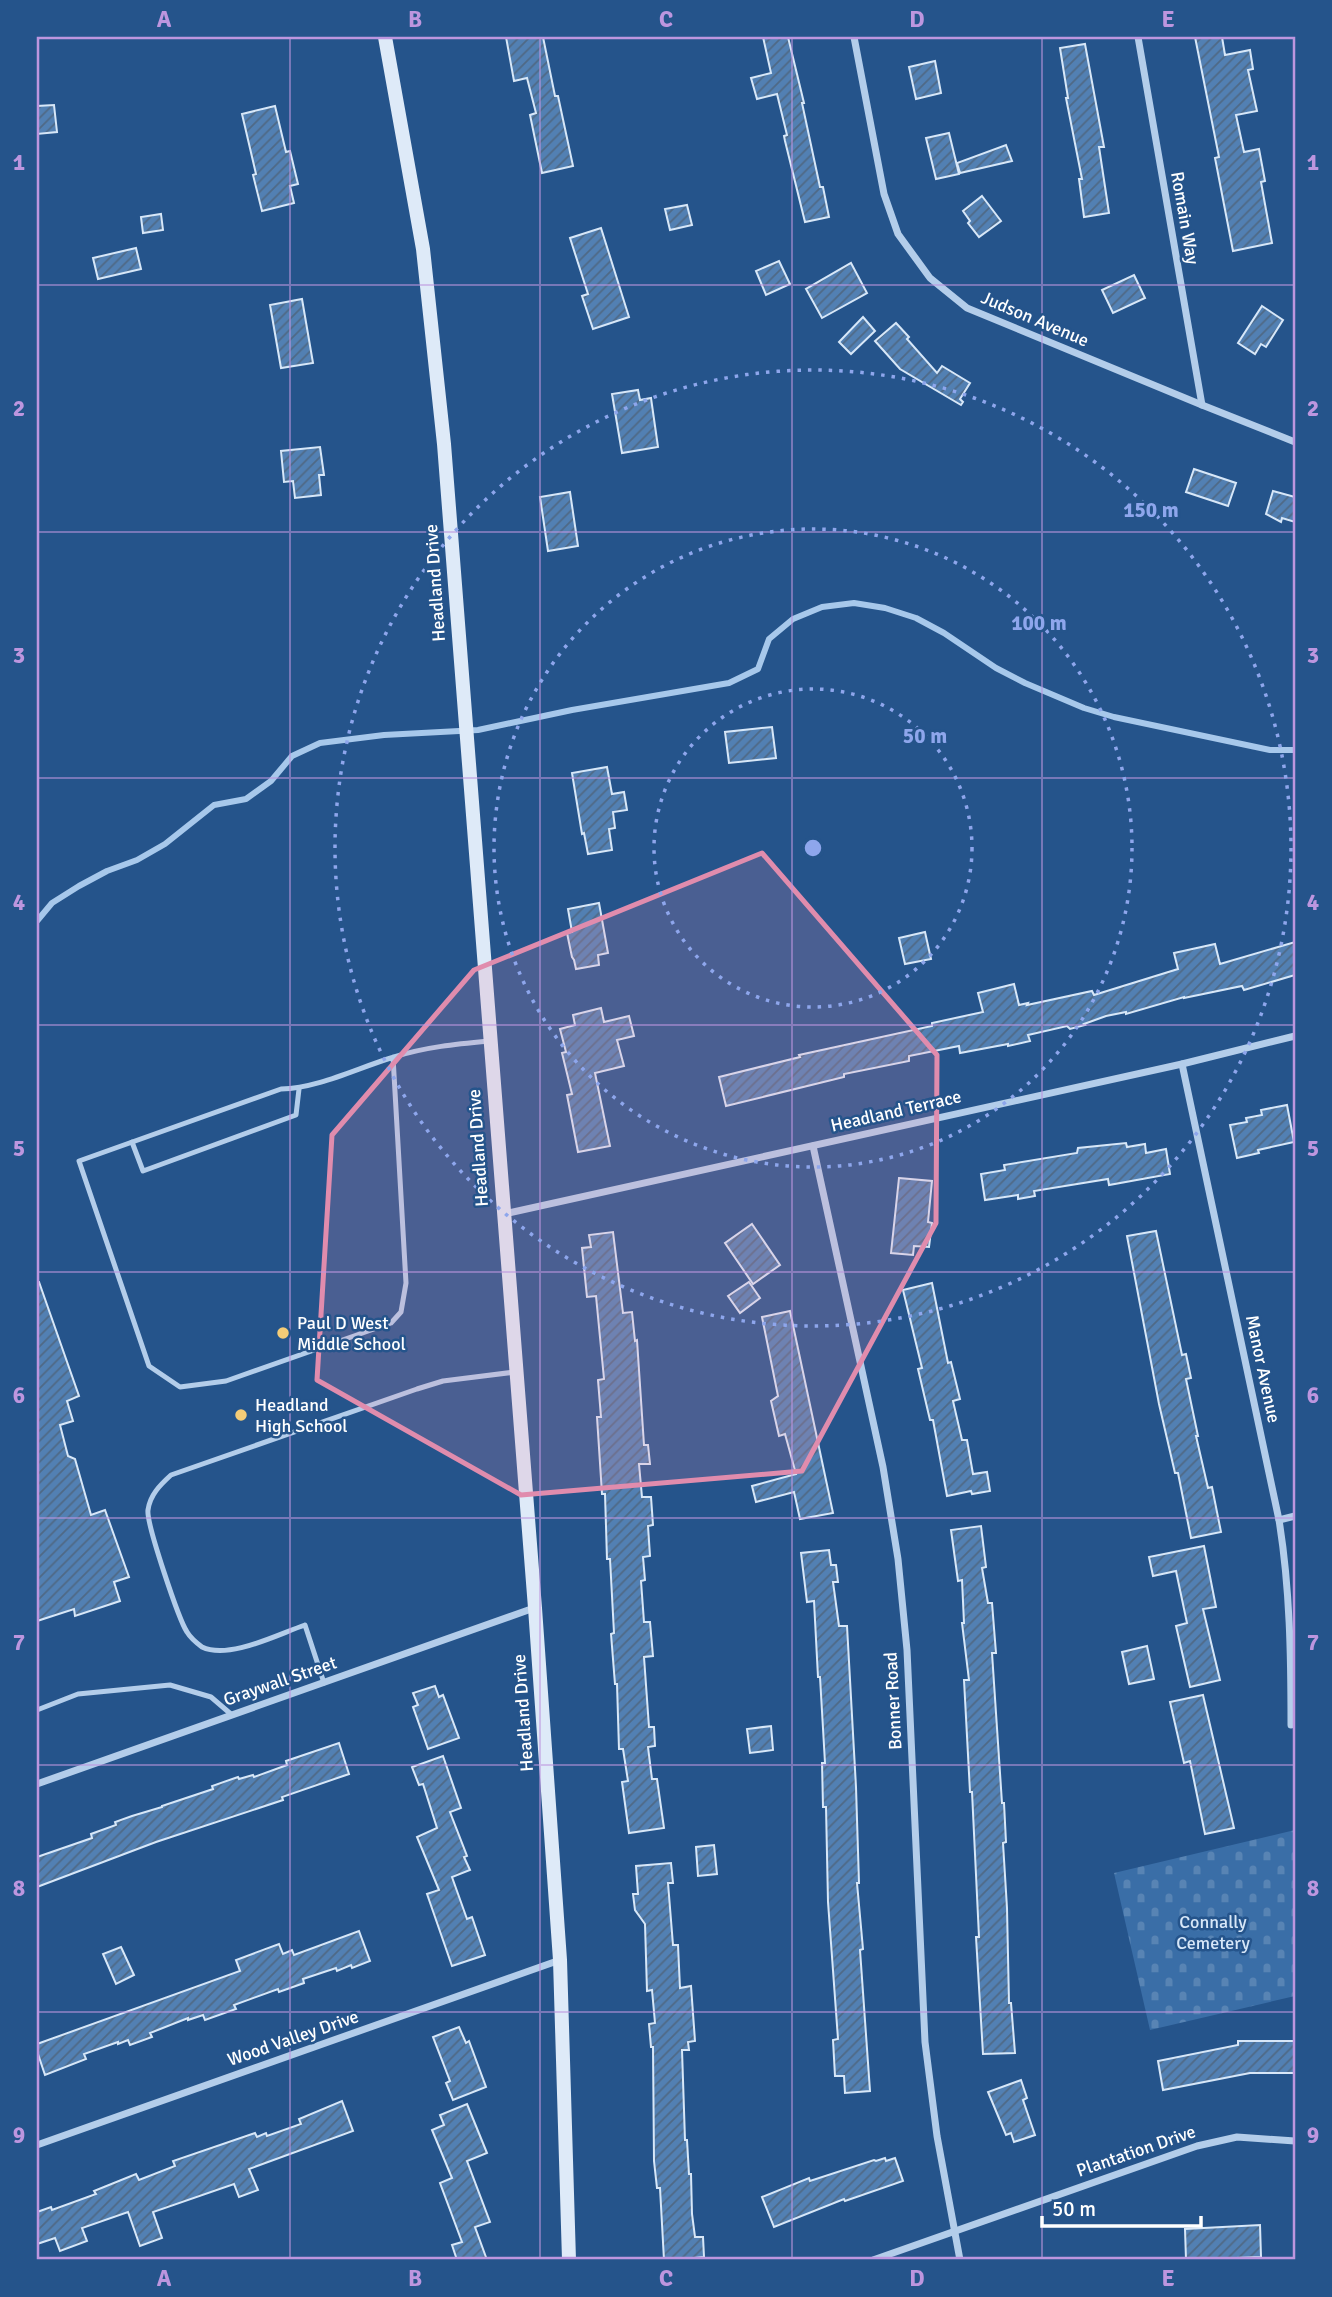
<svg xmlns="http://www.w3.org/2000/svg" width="1332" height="2297" font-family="Signika,sans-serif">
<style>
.cemetery{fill:url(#cemetery-stones)}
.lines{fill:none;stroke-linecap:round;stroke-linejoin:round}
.stream{stroke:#a7c8eb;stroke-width:6}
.building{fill:url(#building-hatch);stroke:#d7e7f8;stroke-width:2}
.service{stroke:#b3cdea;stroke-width:5}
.minor{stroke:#b3cdea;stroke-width:7}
.secondary{stroke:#deeaf8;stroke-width:14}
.marked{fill:#e08cad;fill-opacity:0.2;stroke:#e08cad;stroke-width:5;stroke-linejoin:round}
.grid{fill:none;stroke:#bd96df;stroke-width:2;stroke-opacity:0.55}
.ring{fill:none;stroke:#8ea6ec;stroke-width:3.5;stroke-dasharray:3.5 7}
.poi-dot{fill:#f4cc77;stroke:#25548b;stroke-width:2.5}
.labels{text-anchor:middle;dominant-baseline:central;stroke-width:5;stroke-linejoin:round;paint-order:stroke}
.street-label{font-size:18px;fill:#fff;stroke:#25548b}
.poi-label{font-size:18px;fill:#fff;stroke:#25548b;text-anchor:start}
.park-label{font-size:18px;fill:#d7e7f8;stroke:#25548b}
.centre{fill:#8ea6ec;stroke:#25548b;stroke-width:3.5}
.ring-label{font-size:21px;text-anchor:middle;font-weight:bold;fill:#8ea6ec;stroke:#25548b;stroke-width:5;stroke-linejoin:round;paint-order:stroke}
.neatline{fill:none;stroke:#bd96df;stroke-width:2.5}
.grid-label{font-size:23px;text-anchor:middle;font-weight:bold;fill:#bd96df}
</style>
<defs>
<pattern id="cemetery-stones" width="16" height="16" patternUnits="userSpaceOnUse" patternTransform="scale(1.75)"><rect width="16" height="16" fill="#3a6ea7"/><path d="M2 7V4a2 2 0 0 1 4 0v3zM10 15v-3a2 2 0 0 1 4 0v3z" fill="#5884b4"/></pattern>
<pattern id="building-hatch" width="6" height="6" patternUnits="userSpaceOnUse" patternTransform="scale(1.75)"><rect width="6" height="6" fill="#5280b3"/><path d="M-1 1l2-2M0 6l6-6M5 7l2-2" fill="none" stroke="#4f6985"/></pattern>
</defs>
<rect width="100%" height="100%" fill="#25548b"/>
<polygon class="cemetery" points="1295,1830 1295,1996 1150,2030 1114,1873"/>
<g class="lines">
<polyline class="stream" points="37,921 52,903 79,886 107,871 137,860 165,844 214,805 246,799 271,781 292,756 320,743 384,735 478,730 572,710 729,683 758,669 769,639 793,619 822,607 854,603 885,608 916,618 944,633 996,668 1025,683 1084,708 1114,717 1270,750 1295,750"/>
</g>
<g class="building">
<polygon points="506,37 543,37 555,96 558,96 573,166 542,173 530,115 536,113 527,78 514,81"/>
<polygon points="763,37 788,37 804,103 802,103 820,187 823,187 829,217 805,222 785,141 784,136 787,135 777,94 757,99 751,78 771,73"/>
<polygon points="1195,37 1222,37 1225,55 1250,50 1253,69 1248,70 1257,111 1236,115 1244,152 1259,149 1265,181 1261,182 1272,243 1233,251 1215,158 1219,157"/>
<polygon points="1085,44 1104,147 1099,147 1109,213 1084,217 1079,179 1082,179 1066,98 1068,98 1060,48"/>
<polygon points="935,61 941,93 916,99 909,67"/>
<polygon points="54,105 57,132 37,134 37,106"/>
<polygon points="275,106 286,152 290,151 298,184 290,186 294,203 262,211 253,175 256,174 242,114"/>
<polygon points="949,133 959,174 936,179 926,138"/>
<polygon points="1006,145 1012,161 960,173 957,163"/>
<polygon points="982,196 1001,221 979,237 968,223 970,221 963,211"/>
<polygon points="687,205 692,225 670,230 665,209"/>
<polygon points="161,214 163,230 143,233 141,217"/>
<polygon points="601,228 629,317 593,329 582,296 588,294 570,238"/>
<polygon points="136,248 141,269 98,279 93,258"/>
<polygon points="779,261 790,284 766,295 756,271"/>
<polygon points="851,263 867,293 822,318 806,289"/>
<polygon points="1134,275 1145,298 1113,313 1102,290"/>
<polygon points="302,299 313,363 281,368 270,305"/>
<polygon points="1262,306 1283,320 1266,347 1261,344 1255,354 1238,343"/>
<polygon points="863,317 875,331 851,354 839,342"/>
<polygon points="896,323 909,337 907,339 937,373 942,366 970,383 960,399 963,402 961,405 900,369 875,341"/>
<polygon points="638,390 640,400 651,398 658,447 622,453 612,394"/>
<polygon points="320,447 324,475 319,475 321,495 295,498 293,481 284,482 281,451"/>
<polygon points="1194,469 1236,483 1228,506 1186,492"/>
<polygon points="1273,491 1295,497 1295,522 1282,518 1281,522 1266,514"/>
<polygon points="570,492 578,546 548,551 540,497"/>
<polygon points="772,727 776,758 729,763 725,732"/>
<polygon points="607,767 612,794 624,792 627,810 613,812 615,828 609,829 612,850 588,854 584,833 582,834 572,773"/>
<polygon points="599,903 608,953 598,955 599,965 576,969 574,960 572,957 567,933 572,932 568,909"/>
<polygon points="925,932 931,959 905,964 899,938"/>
<polygon points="1295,942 1295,975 1244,990 1242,986 1184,998 1184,997 1126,1014 1126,1012 1106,1016 1084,1024 1085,1025 1070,1029 1067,1026 1028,1035 1030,1041 1008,1046 1008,1044 960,1053 959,1046 909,1056 909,1061 844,1074 844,1077 726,1106 719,1077 800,1057 799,1055 932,1026 932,1023 983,1012 978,993 1014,984 1019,1005 1028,1003 1027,1005 1092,991 1094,995 1178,969 1174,953 1215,944 1220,964"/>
<polygon points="601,1008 604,1022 629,1016 634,1036 617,1040 624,1066 595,1073 610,1146 578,1152 567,1095 572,1094 562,1053 566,1052 560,1029 575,1025 573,1015"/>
<polygon points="1287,1105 1294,1142 1258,1150 1259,1153 1237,1158 1230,1125 1247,1122 1246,1118 1262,1115 1261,1110"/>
<polygon points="1126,1143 1127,1147 1145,1144 1146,1153 1166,1149 1170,1174 1109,1185 1108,1179 1034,1191 1035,1196 1018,1199 1018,1195 985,1200 981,1174 1005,1170 1004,1165 1077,1153 1078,1148"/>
<polygon points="899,1178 932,1181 928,1222 932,1223 929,1247 914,1246 913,1255 891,1253"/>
<polygon points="752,1224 780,1265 753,1284 725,1243"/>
<polygon points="1156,1231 1182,1355 1186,1354 1191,1378 1186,1379 1198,1436 1196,1436 1208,1488 1212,1487 1221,1532 1191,1538 1178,1473 1175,1473 1159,1404 1127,1236"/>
<polygon points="613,1232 623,1313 632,1312 635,1341 637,1340 644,1445 648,1445 650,1464 639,1464 642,1497 651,1497 653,1525 648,1526 650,1556 643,1557 645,1580 641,1581 644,1622 650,1622 653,1656 644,1657 649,1727 654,1727 655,1746 648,1747 652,1779 657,1779 664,1828 629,1833 622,1782 628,1781 623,1749 619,1749 617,1684 615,1684 611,1634 614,1633 610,1559 607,1559 605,1494 602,1494 597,1417 601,1417 598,1380 604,1379 596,1296 587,1297 582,1248 591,1247 589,1235"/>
<polygon points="37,1282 39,1282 79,1396 67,1401 73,1421 60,1425 68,1456 75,1459 91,1515 105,1510 129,1577 114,1582 120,1601 75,1616 74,1609 37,1621"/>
<polygon points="749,1282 760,1298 740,1313 728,1296"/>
<polygon points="932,1283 948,1363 951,1362 960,1399 953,1401 962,1440 967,1440 973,1474 987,1472 990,1491 972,1494 971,1491 947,1496 933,1420 930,1420 918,1369 922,1368 903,1290"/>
<polygon points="790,1311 833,1513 800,1519 794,1492 756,1502 752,1486 796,1474 785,1434 779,1436 771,1401 778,1396 762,1317"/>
<polygon points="981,1526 986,1567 982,1568 988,1603 992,1603 996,1653 992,1653 1002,1803 1004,1803 1006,1842 1003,1843 1007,1908 1009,2003 1011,2003 1015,2053 983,2054 976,1937 979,1937 972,1792 970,1792 964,1680 969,1680 962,1623 964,1623 962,1580 958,1581 951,1530"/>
<polygon points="1204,1546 1216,1607 1203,1609 1220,1680 1190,1687 1176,1626 1187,1623 1176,1571 1153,1576 1149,1557"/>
<polygon points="829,1550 831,1565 836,1565 838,1582 833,1582 839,1626 847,1626 856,1787 859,1883 857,1883 863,1949 860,1950 870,2091 845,2093 844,2076 835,2076 833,2040 838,2039 828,1902 826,1807 823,1807 822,1763 825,1763 820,1677 818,1677 814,1601 807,1602 801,1553"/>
<polygon points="1147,1646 1154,1679 1129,1684 1122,1652"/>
<polygon points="435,1686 439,1697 443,1695 459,1738 428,1749 413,1707 418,1705 413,1693"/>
<polygon points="1203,1695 1234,1828 1205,1834 1190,1761 1184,1763 1170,1702"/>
<polygon points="771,1726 773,1750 750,1753 747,1729"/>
<polygon points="339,1743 349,1774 282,1797 283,1800 156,1842 37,1887 37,1857 92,1838 91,1834 116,1825 115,1822 132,1816 162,1807 162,1806 213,1789 212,1786 238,1777 239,1779 253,1775 254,1777 287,1765 286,1761"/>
<polygon points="443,1756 461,1808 450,1812 467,1856 464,1857 470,1870 452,1877 467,1919 472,1917 485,1955 452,1966 427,1894 439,1890 417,1837 437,1828 423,1784 419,1785 412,1767"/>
<polygon points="714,1845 717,1874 698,1876 696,1847"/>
<polygon points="671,1863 673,1883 668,1883 673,1945 678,1945 680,1988 691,1986 695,2041 688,2042 689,2050 682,2050 685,2140 687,2140 689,2174 691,2174 692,2214 695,2237 703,2237 704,2257 695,2258 695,2260 664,2260 660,2188 657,2188 654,2161 653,2047 651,2047 649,2024 655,2023 652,1990 647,1991 645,1924 635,1910 633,1894 638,1894 636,1866"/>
<polygon points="359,1931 370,1961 352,1968 351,1965 337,1971 336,1968 303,1979 304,1983 279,1992 278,1989 234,2005 236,2009 205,2020 203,2015 188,2020 188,2018 150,2033 152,2037 130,2045 128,2040 118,2044 118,2042 84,2054 86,2059 45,2075 37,2051 37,2044 240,1971 236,1960 279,1944 283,1954 292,1950 294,1955"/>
<polygon points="121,1947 134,1975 116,1984 103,1954"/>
<polygon points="459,2027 466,2043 469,2041 486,2087 453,2100 446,2083 450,2081 433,2037"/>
<polygon points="1238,2041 1295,2041 1295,2073 1250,2073 1163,2090 1158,2061 1238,2045"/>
<polygon points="1021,2080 1027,2098 1023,2100 1035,2135 1014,2142 1011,2133 1006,2135 988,2092"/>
<polygon points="342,2101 353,2131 249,2169 258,2190 239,2197 234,2184 153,2212 162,2238 140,2246 128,2212 82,2228 87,2241 60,2251 55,2238 37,2244 37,2212 51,2207 52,2210 96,2194 94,2191 136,2174 139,2180 175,2166 173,2161 255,2133 257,2137 266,2133 267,2136 301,2124 299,2119"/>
<polygon points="467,2104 487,2153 467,2161 490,2222 475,2227 487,2260 457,2260 452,2245 462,2242 440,2183 452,2178 432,2130 444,2125 440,2115"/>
<polygon points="885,2158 886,2161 895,2158 903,2181 845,2201 844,2199 774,2227 762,2197 809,2178 810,2181 874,2160 876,2161"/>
<polygon points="1260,2225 1261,2257 1186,2260 1185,2229"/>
</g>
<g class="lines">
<g class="service">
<path d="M393,1057L406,1283L401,1312L391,1323L226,1381L180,1387L149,1366L79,1161L281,1089C319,1088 357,1068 394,1057C425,1047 457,1044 489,1041"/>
<polyline points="132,1142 143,1171 296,1115 299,1089"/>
<path d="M324,1683L305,1625C278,1634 229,1660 202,1647C198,1644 190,1637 187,1632C179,1620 146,1523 148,1510C150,1495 160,1485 171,1475L417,1389L443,1381L515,1372"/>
<polyline points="37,1710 78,1694 170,1685 211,1697 232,1715"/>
</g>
<g class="minor">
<polyline points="854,37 884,194 898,234 930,278 967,308 1202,405 1295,442"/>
<polyline points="1138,37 1202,405"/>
<path d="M1182,1064L1279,1520C1290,1588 1291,1656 1291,1725"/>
<polyline points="813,1146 883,1467 898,1559 907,1650 925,2042 937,2136 960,2260"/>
<polyline points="504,1214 1182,1064 1295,1036"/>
<polyline points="1279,1520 1295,1516"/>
<polyline points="37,1784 534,1608"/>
<polyline points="37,2145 560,1960"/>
<polyline points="873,2260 1197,2146 1237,2137 1295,2141"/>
</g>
<polyline class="secondary" points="385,37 423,249 444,444 535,1608 560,1960 569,2260"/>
</g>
<path class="marked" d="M762,853L937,1055L936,1223L802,1471L521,1495L317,1380L332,1135L474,970Z"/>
<path class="grid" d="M290,37V2260M540,37V2260M792,37V2260M1042,37V2260M37,285H1295M37,532H1295M37,778H1295M37,1025H1295M37,1272H1295M37,1518H1295M37,1765H1295M37,2012H1295"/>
<g class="ring">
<circle cx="813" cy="848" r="159"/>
<circle cx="813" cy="848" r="319"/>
<circle cx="813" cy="848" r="478"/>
</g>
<g class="poi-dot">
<circle cx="283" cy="1333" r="7"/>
<circle cx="241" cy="1415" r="7"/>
</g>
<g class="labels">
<g class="street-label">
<text transform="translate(1185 218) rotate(80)">Romain Way</text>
<text transform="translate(1035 319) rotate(23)">Judson Avenue</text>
<text transform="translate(435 583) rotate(-94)">Headland Drive</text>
<text transform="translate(896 1111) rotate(-13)">Headland Terrace</text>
<text transform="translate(478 1148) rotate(-94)">Headland Drive</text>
<text transform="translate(1263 1369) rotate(78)">Manor Avenue</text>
<text transform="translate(280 1681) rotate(-19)">Graywall Street</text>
<text transform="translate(893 1701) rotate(-93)">Bonner Road</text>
<text transform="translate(523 1713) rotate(-94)">Headland Drive</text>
<text transform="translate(293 2038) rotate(-19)">Wood Valley Drive</text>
<text transform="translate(1136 2151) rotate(-19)">Plantation Drive</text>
</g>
<g class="poi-label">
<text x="297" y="1323">Paul D West<tspan x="297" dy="21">Middle School</tspan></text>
<text x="255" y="1405">Headland<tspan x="255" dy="21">High School</tspan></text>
</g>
<g class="park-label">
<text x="1213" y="1922">Connally<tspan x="1213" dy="21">Cemetery</tspan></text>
</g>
</g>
<circle cx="813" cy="848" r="10" class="centre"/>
<g class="ring-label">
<text x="1151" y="517">150 m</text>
<text x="1039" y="630">100 m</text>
<text x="925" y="743">50 m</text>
</g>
<rect width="1332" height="2297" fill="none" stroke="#25548b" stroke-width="77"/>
<path d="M1042 2216v10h159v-10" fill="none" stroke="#ffffff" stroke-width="3.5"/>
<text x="1052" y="2216" font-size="21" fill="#ffffff" stroke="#25548b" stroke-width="5" paint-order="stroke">50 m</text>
<rect x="38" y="38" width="1256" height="2220" class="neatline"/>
<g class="grid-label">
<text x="164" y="27">A</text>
<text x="415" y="27">B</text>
<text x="666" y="27">C</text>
<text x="917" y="27">D</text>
<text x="1168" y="27">E</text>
<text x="19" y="170">1</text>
<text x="1313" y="170">1</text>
<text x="19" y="416">2</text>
<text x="1313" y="416">2</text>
<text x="19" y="663">3</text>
<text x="1313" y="663">3</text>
<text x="19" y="910">4</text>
<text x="1313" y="910">4</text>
<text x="19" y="1156">5</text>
<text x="1313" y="1156">5</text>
<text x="19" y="1403">6</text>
<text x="1313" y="1403">6</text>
<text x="19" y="1650">7</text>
<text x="1313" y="1650">7</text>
<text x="19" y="1896">8</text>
<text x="1313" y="1896">8</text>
<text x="19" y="2143">9</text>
<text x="1313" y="2143">9</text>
<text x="164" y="2286">A</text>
<text x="415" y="2286">B</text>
<text x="666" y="2286">C</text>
<text x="917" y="2286">D</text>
<text x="1168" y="2286">E</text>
</g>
</svg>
